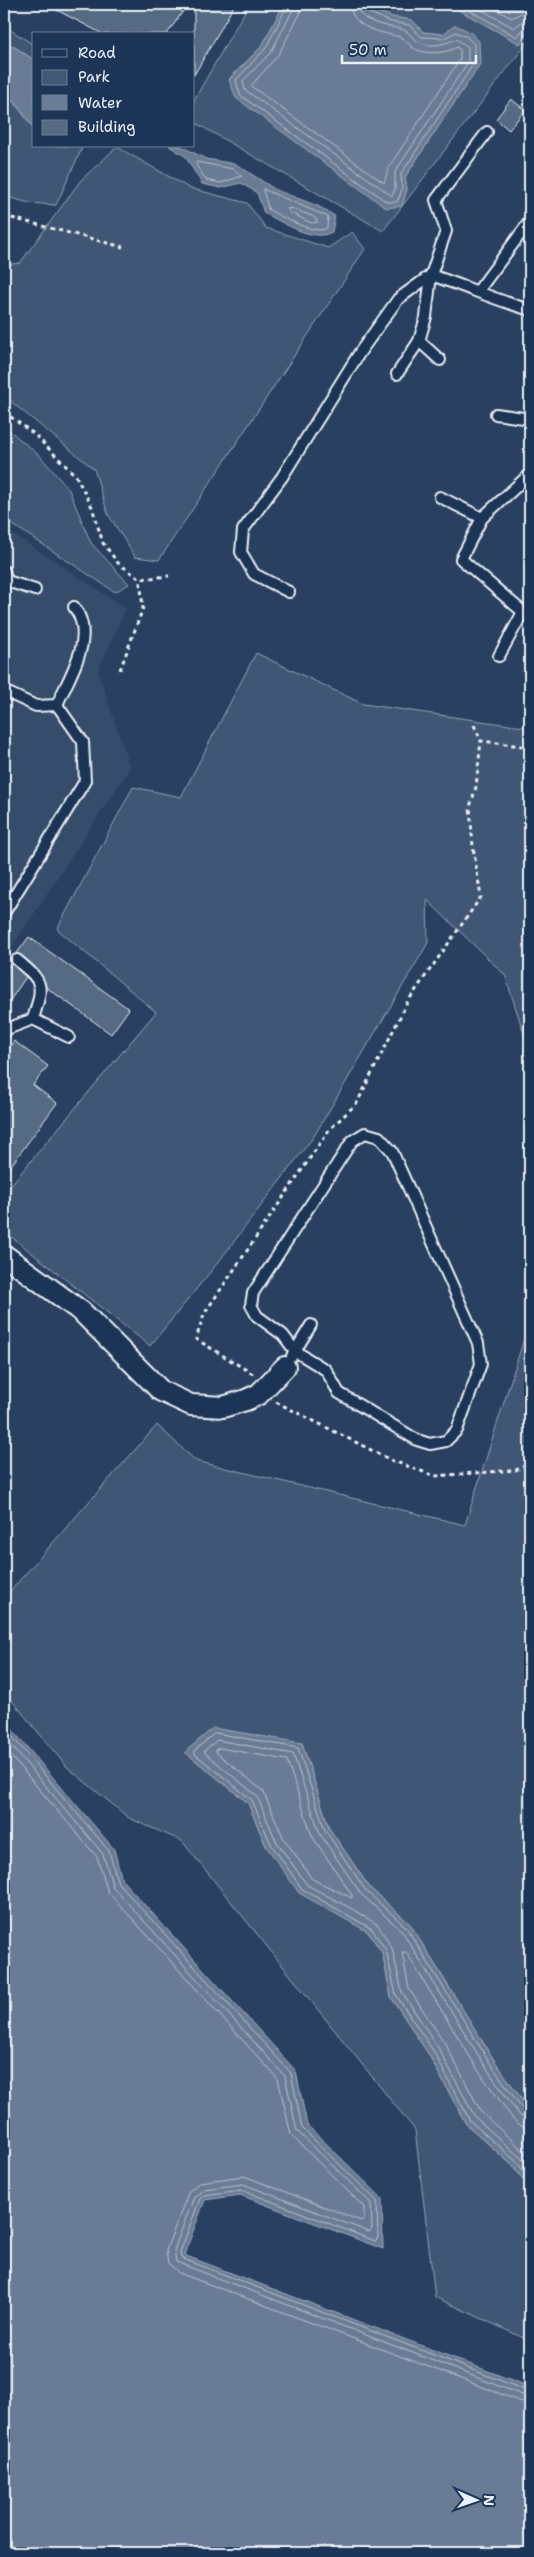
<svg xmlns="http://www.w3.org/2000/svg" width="534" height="2557" font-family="'Shantell Sans',sans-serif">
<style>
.built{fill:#364d6b}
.green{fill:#415774;stroke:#94a4b6}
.water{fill:#6b7c95;stroke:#9dabbd}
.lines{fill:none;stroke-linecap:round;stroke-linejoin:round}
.shore{stroke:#b6c2d0;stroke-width:1}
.building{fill:#556a83;stroke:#e8f1f8}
.lane-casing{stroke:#e8f1f8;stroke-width:14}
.street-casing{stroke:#e8f1f8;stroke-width:24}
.path{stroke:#e8f1f8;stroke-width:3;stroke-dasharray:4 4;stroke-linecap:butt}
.lane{stroke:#1d3557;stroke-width:10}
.street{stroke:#1d3557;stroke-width:20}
</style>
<rect width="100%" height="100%" fill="#294061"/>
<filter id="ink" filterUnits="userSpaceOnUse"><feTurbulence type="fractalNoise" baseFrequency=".02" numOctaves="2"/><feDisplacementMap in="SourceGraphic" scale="10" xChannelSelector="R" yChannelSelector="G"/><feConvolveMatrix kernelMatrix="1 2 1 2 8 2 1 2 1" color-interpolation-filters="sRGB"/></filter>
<g filter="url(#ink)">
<polygon class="built" points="4,528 126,608 98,671 130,768 4,959"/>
<g class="green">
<polygon points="249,4 284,4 262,46 229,79 407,190 405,177 480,64 443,34 423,32 412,20 392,17 369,8 368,4 448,4 520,44 530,27 530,39 383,231 194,122 194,100"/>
<polygon points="4,26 34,45 34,60 13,46 4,45"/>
<polygon points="4,98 14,102 34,129 34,146 83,146 56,205 29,203 4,196"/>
<polygon points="117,147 189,188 247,203 266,228 328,248 352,232 365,249 159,560 135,557 108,514 94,469 4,396 4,265 20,263 81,180"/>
<polygon points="4,426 40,456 69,490 91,543 129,584 115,592 4,519"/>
<polygon points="256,653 363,704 530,728 530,1052 505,975 427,900 428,943 314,1136 220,1260 150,1346 4,1231 4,1193 156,1012 57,929 133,787 181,797"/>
<polygon points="530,1261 530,2111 494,2060 410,1924 370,1888 329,1828 302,1743 185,1752 248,1803 266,1846 347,1919 368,1932 382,1952 391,1997 429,2055 466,2124 514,2167 530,2189 530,2341 435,2297 415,2130 182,1841 129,1818 67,1767 4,1691 4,1598 157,1425 196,1461 465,1525 524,1339"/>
</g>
<g class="water">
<polygon points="284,4 368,4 369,8 392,17 412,20 423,32 443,34 455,25 470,32 479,41 480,64 405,177 407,190 402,206 386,208 236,98 229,80 262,46"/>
<polygon points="448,4 530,4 530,27 520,44"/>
<polygon points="4,45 13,46 34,60 34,129 15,102 4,98"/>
<path d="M169,146H181L206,159L236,164L276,190L318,206L335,216L332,232C312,243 283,222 264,213L257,193L241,183L221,188L202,184L185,156Z"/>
<polygon points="4,1720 114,1849 122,1880 296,2071 307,2125 382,2198 383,2249 240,2195 205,2200 184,2255 530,2387 530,2553 4,2553"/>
<polygon points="213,1728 302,1743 329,1828 370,1888 410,1924 494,2060 530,2111 530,2189 514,2167 466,2124 429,2055 391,1997 382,1952 368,1932 299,1893 266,1846 248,1803 185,1752"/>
</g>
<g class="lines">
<g class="shore">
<polyline points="288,4 266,48 236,80 240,95 387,202 397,202 402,190 401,174 474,63 474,44 467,37 456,32 444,38 422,37 409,25 391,22 367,12 364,4"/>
<path d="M294,4L293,10L271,52L243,81L245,90L392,196L395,189V172L468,62V47L456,39C446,44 427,49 416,40C411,37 409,32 404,30C389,25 358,25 357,4"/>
<path d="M302,4L300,14L278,55L251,86L384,183L389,167L460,59V50L457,47C446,54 423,55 412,47C408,44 405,39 400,37C381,32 351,29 350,4"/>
<polyline points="458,4 517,37 525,27 530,25"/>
<polyline points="471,4 514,28 523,21 530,19"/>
<polyline points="486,4 512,18 523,12 530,11"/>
<polygon points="197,162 233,169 242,176 221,183 206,180 196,165"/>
<path d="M263,189L328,217L327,228C316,236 281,216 269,210Z"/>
<polygon points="291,208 314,217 318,222 311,223 289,212 288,209"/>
<polyline points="4,1727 109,1851 118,1883 291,2073 302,2128 377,2201 378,2238 375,2241 242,2190 204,2195 200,2199 180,2252 181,2258 530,2392"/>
<polyline points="4,1737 103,1854 113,1887 285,2076 297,2131 371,2203 372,2229 369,2232 243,2184 204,2189 194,2197 174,2250 176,2262 530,2398"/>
<polyline points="4,1748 97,1857 108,1892 278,2079 291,2135 364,2207 364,2219 361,2221 244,2176 200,2182 189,2191 166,2250 168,2263 179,2273 530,2405"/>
<polygon points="220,1748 287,1760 312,1836 352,1895 352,1898 312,1879 283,1837 263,1791 217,1753 216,1750"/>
<polyline points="530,2113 524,2111 490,2063 406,1927 366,1891 325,1830 298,1748 215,1733 195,1750 195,1754 252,1800 271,1844 302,1889 372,1929 386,1950 396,1995 434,2052 470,2121 518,2163 530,2181"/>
<polyline points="530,2120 520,2116 485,2066 402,1931 361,1894 320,1834 293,1754 217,1740 205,1750 205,1753 257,1796 276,1841 307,1885 352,1909 378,1925 392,1948 402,1992 439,2049 475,2117 522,2159 530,2170"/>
<polyline points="530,2127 520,2125 513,2119 478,2070 406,1952 402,1952 409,1989 446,2045 481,2112 530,2157"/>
</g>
</g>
<g class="building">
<polygon points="45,4 188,4 167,34 103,34"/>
<polygon points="194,4 235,4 194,75"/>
<polygon points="511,99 525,110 509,130 496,119"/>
<polygon points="29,937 129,1009 111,1034 46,987 38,970 17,953"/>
<polygon points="11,963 26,977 4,1009 4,972"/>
<polygon points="14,1041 48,1066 33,1085 57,1103 4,1175 4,1055"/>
</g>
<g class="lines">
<defs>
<g id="lane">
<polyline points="478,291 530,221"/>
<polyline points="419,341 440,360"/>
<polyline points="397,374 419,341 426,317 431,275 446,231 436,200 487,132"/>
<polyline points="496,414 530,419"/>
<polyline points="440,497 482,518"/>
<polyline points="4,571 7,581 35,590"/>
<path d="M289,592L254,574L241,552L243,530L282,477L360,352L398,299L431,275C464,286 496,300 530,310"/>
<polyline points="499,656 523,612 461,559 482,518 530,474"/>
<path d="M4,691L36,706L57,705C69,676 97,637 74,607"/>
<polyline points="4,913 85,781 83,742 57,705"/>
<path d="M17,960C45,983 43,985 33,1019"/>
<polyline points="4,1033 7,1029 33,1019 69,1037"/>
<polygon points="365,1133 379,1137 392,1151 478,1343 481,1364 457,1430 446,1441 430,1444 417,1440 339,1393 326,1370 295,1351 283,1335 257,1316 251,1305 253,1293 352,1141"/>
<polyline points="292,1356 311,1325"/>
</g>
<polyline id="street" points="4,1255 82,1312 161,1391 191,1405 223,1407 246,1400 259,1394 285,1367"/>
</defs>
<use href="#lane" class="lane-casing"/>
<use href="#street" class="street-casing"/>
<g class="path">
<polyline points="4,216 123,247"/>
<polyline points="4,412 34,434 76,476 92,507 103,543 118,563 140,579 169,576"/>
<polyline points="120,670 143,608 140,579"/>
<polyline points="474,725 481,741 530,747"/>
<polyline points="253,1374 196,1339 204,1314 329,1130 357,1103 408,1001 481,897 473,847 470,807 476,787 481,741"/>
<polyline points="276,1402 393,1461 435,1476 516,1470 530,1463"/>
</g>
<use href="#lane" class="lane"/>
<use href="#street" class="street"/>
</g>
</g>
<rect width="534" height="2557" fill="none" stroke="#1d3557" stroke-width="20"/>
<rect x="10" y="10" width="514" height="2537" fill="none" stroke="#e8f1f8" stroke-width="2" filter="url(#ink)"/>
<rect x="32" y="32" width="162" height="115" fill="#1d3557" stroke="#6e8097"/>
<rect x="42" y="49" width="25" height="8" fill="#1d3557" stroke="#6e8097"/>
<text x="78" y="58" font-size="15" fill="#e8f1f8">Road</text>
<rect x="42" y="70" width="25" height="15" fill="#415774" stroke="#6e8097"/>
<text x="78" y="82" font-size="15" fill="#e8f1f8">Park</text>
<rect x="42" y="95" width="25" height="15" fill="#6b7c95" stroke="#6e8097"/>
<text x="78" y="108" font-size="15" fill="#e8f1f8">Water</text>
<rect x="42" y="120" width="25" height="15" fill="#556a83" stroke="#6e8097"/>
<text x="78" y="132" font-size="15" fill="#e8f1f8">Building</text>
<g transform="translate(476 2500) rotate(92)" stroke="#1d3557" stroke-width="4" paint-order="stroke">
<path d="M0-4L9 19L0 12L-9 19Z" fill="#e8f1f8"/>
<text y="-8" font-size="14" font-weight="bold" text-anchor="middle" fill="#e8f1f8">N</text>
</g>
<path d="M342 55v8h134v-8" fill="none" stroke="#e8f1f8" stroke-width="2.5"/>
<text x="349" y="55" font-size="15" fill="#e8f1f8" stroke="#1d3557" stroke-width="4" paint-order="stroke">50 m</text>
</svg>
